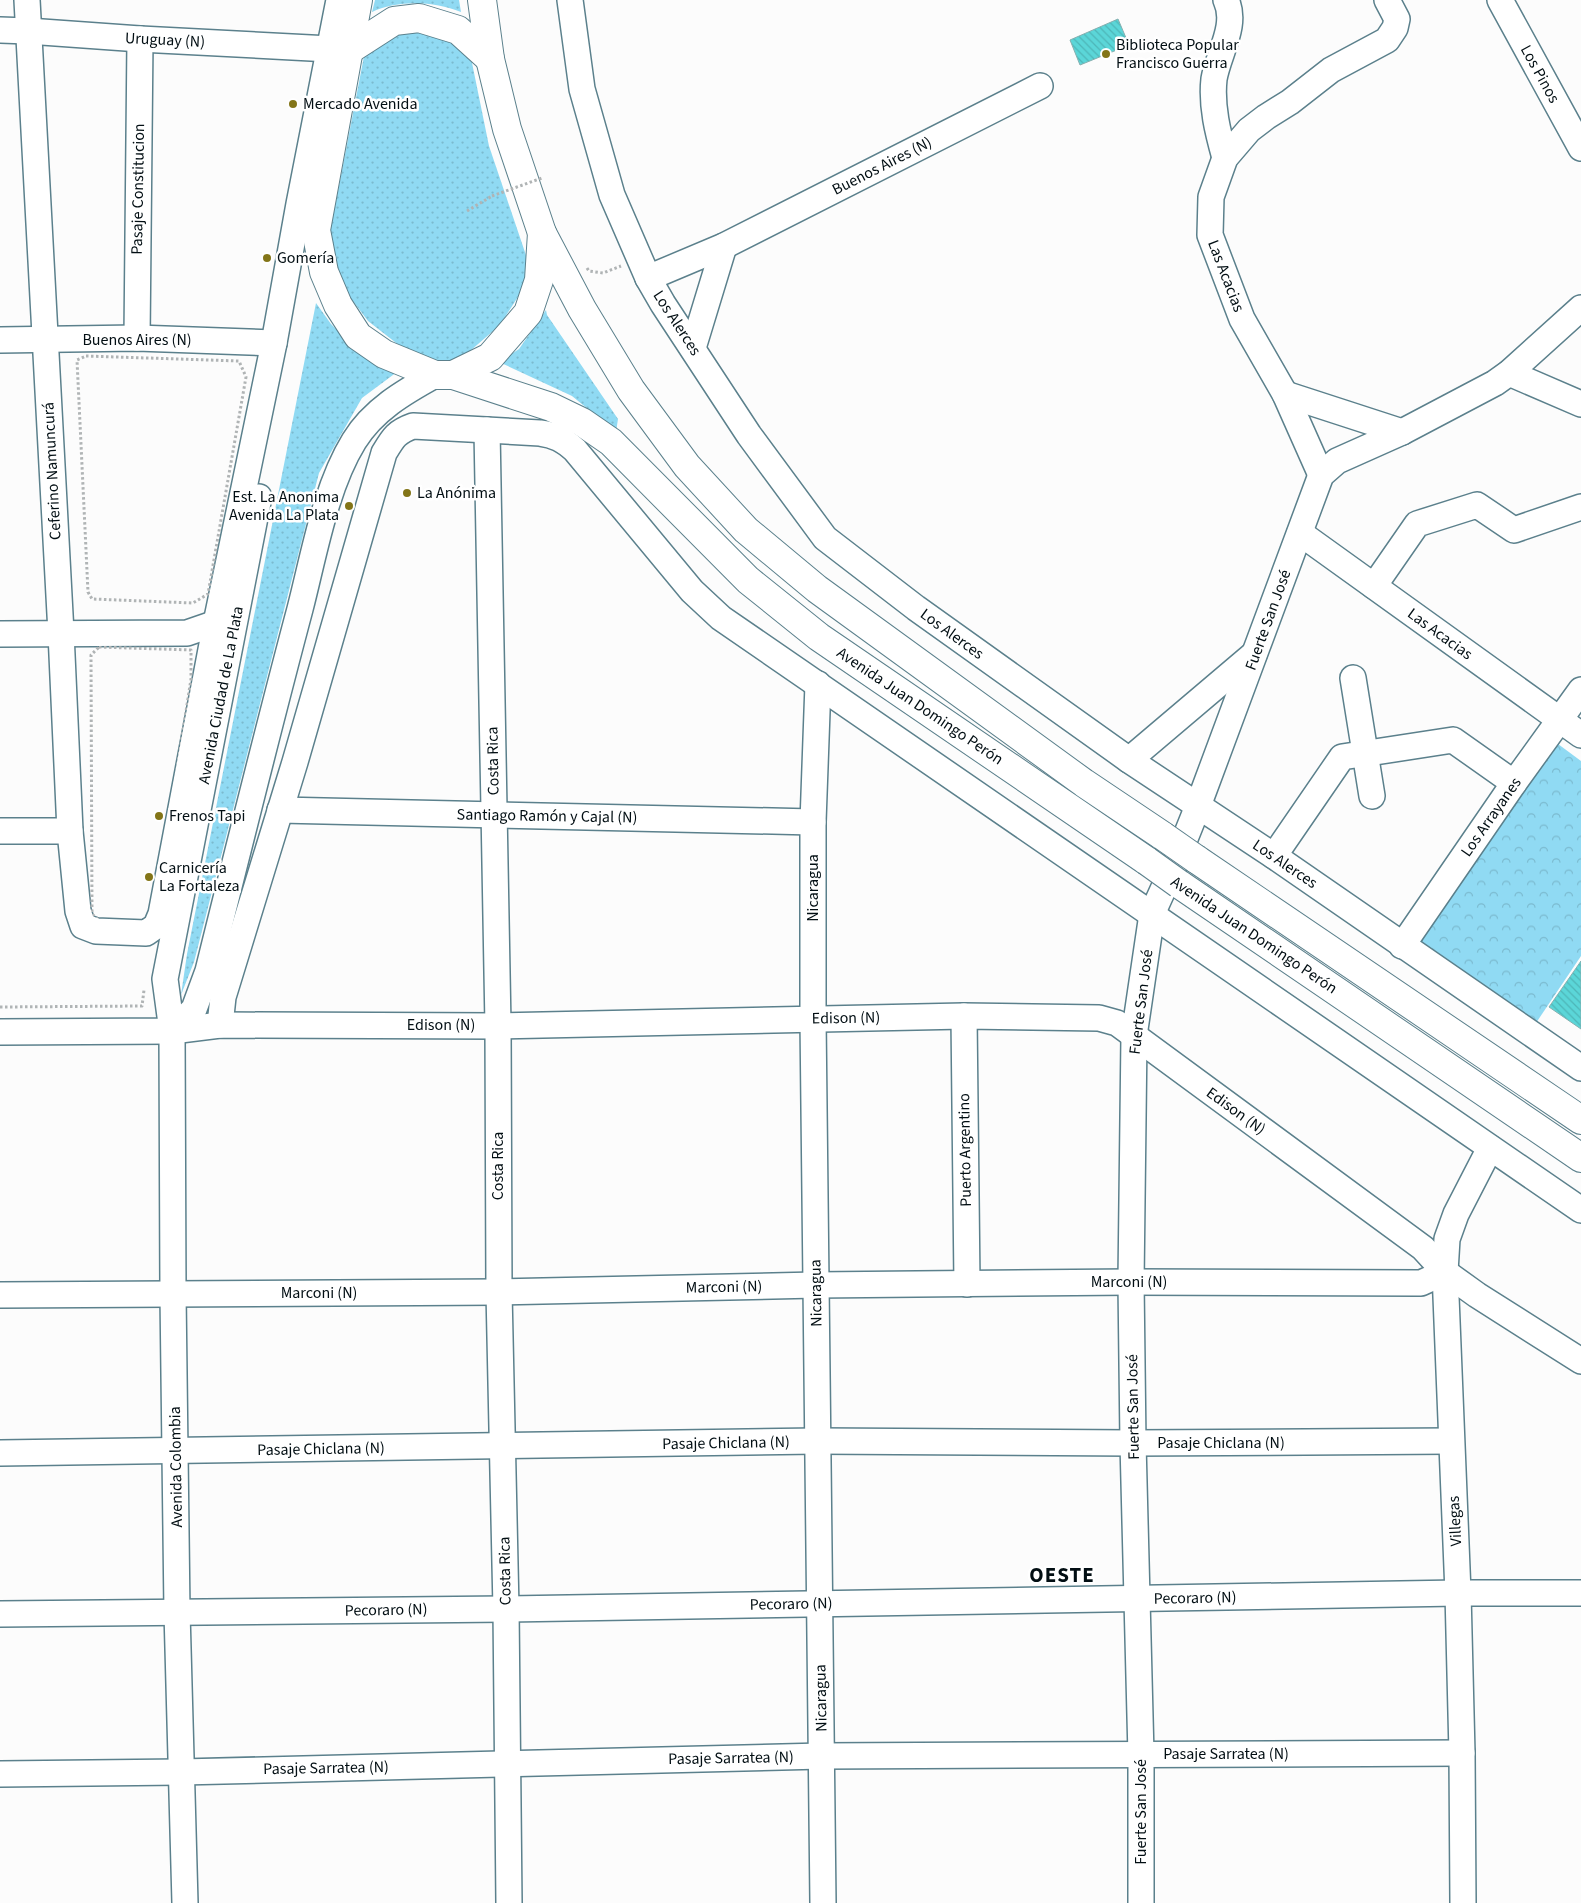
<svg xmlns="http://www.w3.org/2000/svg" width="1581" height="1903" font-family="'Source Sans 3',sans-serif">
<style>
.grass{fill:url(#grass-dots)}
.park{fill:url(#park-crowns)}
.building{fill:url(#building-back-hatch);stroke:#85afaf}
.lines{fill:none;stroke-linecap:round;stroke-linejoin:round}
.minor-casing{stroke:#5b808c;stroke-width:28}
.highway-casing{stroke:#5b808c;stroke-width:30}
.path{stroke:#b0b4b5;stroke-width:3;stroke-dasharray:2.5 2.5;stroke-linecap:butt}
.minor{stroke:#fff;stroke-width:25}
.highway{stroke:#fff;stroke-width:28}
.highway-bridge-casing{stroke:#5b808c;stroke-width:30;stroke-linecap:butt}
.path-bridge{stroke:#b0b4b5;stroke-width:3;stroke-dasharray:2.5 2.5;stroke-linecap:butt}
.highway-bridge{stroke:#fff;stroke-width:28}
.poi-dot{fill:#837518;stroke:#fff;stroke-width:2}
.labels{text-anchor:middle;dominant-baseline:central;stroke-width:5;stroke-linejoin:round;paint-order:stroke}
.street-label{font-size:16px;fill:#020e13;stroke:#fff}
.poi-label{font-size:16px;fill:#020e13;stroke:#fff;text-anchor:start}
.district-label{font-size:21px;font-weight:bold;letter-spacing:1px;fill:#020e13;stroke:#fff}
</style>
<defs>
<pattern id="grass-dots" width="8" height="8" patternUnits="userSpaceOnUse" patternTransform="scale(1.25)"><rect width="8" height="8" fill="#90daf3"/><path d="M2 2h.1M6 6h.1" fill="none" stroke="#7bbacf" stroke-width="1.8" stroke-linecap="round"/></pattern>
<pattern id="park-crowns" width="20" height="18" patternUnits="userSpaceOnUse" patternTransform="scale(1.25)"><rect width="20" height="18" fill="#90daf3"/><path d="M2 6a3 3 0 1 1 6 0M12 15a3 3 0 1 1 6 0" fill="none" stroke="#7bbacf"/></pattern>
<pattern id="building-back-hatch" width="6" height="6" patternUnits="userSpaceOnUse" patternTransform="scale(1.25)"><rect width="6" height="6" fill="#5bd6d8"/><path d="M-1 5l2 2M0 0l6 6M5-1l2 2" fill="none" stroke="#4eb6b8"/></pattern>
</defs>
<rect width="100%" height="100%" fill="#fcfcfc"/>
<g class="grass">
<path d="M375,0H459L461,12C433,1 399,0 372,12Z"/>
<polygon points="412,26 443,35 470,53 489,146 529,264 523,289 500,325 470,351 446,363 433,363 400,346 368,321 349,296 328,243 365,51"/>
<polygon points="316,303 331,324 359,352 397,372 362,398 319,473 194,962 181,995 187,954"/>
<polygon points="546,310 547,315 618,419 616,432 572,396 499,362 519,349"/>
</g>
<polygon class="park" points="1554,741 1581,761 1581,956 1536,1023 1415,940"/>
<g class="building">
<polygon points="1118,19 1129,45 1080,65 1070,40"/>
<polygon points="1581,961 1581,1029 1549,1007"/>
</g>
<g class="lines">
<defs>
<g id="minor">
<polyline points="27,0 61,633 70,831 78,911 83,926 96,931 146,933 156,926 161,914 216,623 274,343 299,204 339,0"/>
<polyline points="570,0 582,89 612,195 648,278 663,304 749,435 825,538 916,608 1129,760 1274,856 1581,1068"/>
<polyline points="1500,0 1581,148"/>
<polyline points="0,30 28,31 140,39 330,49"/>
<path d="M1225,158C1218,133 1211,106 1214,79C1218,54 1238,25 1226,0"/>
<polyline points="648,278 724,246 1040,86"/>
<polyline points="137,338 140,39"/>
<polyline points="0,340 137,338 274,343"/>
<polyline points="693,348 724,246"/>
<polyline points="1509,373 1581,404"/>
<polyline points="1285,394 1402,432"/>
<polyline points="487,430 498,1026 499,1292 506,1609 509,1903"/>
<polyline points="1321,475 1285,394 1242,319 1210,235 1211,197 1225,158 1249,130 1266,117 1290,102 1331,70 1387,40 1395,28 1397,19 1387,0"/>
<polyline points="1300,533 1581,735"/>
<polyline points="1374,586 1417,524 1477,505 1514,530 1581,507"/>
<polyline points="0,634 187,633 216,623"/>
<polyline points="1353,678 1372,796"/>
<polyline points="818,684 813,822 813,1019 823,1903"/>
<polyline points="1129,760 1254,654"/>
<polyline points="280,810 813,822"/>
<polyline points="0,831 70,831"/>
<polyline points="1274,856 1342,757 1453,740 1514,783"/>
<polyline points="1402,946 1514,783 1581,690"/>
<polyline points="964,1016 967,1284"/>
<path d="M220,1025L223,997L295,762L384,453C393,438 396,432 413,426L540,433C555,435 564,440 575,450L692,591L721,618L1581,1210"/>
<path d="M172,1031L194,1009L208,971C238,850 268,729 300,609C314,555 325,488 354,441C373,410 404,392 435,375"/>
<polyline points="0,1032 172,1031 220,1025 498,1026 964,1016 1099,1018 1117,1023 1423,1248 1445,1272 1477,1295 1581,1361"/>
<polyline points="0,1295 499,1292 816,1285 1131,1282 1421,1283 1445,1272"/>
<polyline points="0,1453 817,1441 1133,1443 1451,1441"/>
<polyline points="0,1614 506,1609 1458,1593 1581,1593"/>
<polyline points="0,1774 181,1772 822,1756 1462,1753"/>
<polyline points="185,1903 177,1612 173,1294 172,1031 165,979 259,497"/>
<polyline points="1141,1903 1141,1755 1133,1443 1131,1282 1134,1036 1152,914 1176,861 1198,806 1321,475 1337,461 1402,432 1495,383 1509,373 1581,308"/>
<polyline points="1463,1903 1462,1753 1458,1593 1445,1272 1447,1239 1456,1214 1490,1148"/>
</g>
<g id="highway">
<polyline points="358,0 316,230 324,272 338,305 358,336 384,354 435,375 453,375 551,407 582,422 611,442 748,580 819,637 1147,861"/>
<polyline points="482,0 490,59 507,129 542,233 582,309 631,390 687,466 746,530 817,589 1084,783 1163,836"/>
<polyline points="349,50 394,21 419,18 458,30 490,59"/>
<polyline points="453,375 490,357 528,313 539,280 542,233"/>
<polyline points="1196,859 1581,1120"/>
<polyline points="1179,884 1581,1158"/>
</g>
</defs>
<use href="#minor" class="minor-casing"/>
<use href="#highway" class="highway-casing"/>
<g class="path">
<polyline points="467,211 492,196"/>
<polyline points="587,268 589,271 603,273 621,266"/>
<polygon points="86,356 239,361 246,377 208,594 193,603 92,599 88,592 77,360"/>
<polygon points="99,647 191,650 191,679 154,919 142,927 105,926 92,914 91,655"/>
<polyline points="0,1007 142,1006 144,990"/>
</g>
<use href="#minor" class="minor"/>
<use href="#highway" class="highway"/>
<defs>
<g id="highway-bridge">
<polyline points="1163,836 1196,859"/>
<polyline points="1147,861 1179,884"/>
</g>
</defs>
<use href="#highway-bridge" class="highway-bridge-casing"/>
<polyline class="path-bridge" points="492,196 542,178"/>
<use href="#highway-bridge" class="highway-bridge"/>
</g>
<g class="poi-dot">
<circle cx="1106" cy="54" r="5"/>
<circle cx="293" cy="104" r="5"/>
<circle cx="267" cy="258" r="5"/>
<circle cx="407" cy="493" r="5"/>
<circle cx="349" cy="506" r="5"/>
<circle cx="159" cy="816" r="5"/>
<circle cx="149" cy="877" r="5"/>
</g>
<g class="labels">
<g class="street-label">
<text transform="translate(165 40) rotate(3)">Uruguay (N)</text>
<text transform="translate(1540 74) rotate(61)">Los Pinos</text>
<text transform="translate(882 166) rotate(-27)">Buenos Aires (N)</text>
<text transform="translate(138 189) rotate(-89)">Pasaje Constitucion</text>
<text transform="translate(1226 276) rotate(69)">Las Acacias</text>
<text transform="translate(677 323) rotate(57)">Los Alerces</text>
<text x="137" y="340">Buenos Aires (N)</text>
<text transform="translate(52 471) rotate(-93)">Ceferino Namuncurá</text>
<text transform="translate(1268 620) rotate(-70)">Fuerte San José</text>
<text transform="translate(952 634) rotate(36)">Los Alerces</text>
<text transform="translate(1440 634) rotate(36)">Las Acacias</text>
<text transform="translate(221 695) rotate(-79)">Avenida Ciudad de La Plata</text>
<text transform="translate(920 706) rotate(34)">Avenida Juan Domingo Perón</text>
<text transform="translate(493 761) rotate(-91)">Costa Rica</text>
<text transform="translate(547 816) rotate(1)">Santiago Ramón y Cajal (N)</text>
<text transform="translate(1491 817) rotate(-55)">Los Arrayanes</text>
<text transform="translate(1285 864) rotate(34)">Los Alerces</text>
<text transform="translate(813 888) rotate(-90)">Nicaragua</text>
<text transform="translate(1254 935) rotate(34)">Avenida Juan Domingo Perón</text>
<text transform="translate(1141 1002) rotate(-83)">Fuerte San José</text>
<text transform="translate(846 1018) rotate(-1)">Edison (N)</text>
<text x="441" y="1025">Edison (N)</text>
<text transform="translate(1236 1111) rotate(36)">Edison (N)</text>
<text transform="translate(965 1150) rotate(-91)">Puerto Argentino</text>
<text transform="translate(498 1166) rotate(-90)">Costa Rica</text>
<text x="1129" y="1282">Marconi (N)</text>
<text transform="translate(724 1287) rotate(-1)">Marconi (N)</text>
<text x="319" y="1293">Marconi (N)</text>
<text transform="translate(816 1293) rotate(-91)">Nicaragua</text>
<text transform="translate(1133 1407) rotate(-91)">Fuerte San José</text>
<text transform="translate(726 1443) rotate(-1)">Pasaje Chiclana (N)</text>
<text x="1221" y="1443">Pasaje Chiclana (N)</text>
<text transform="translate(321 1449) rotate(-1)">Pasaje Chiclana (N)</text>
<text transform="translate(176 1467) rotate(-91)">Avenida Colombia</text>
<text transform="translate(1455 1521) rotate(-93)">Villegas</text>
<text transform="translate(505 1571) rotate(-91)">Costa Rica</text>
<text transform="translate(1195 1598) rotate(-1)">Pecoraro (N)</text>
<text transform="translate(791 1604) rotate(-1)">Pecoraro (N)</text>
<text transform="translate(386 1610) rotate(-1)">Pecoraro (N)</text>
<text transform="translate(821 1698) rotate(-91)">Nicaragua</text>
<text x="1226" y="1754">Pasaje Sarratea (N)</text>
<text transform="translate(731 1758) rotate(-1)">Pasaje Sarratea (N)</text>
<text transform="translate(326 1768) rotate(-1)">Pasaje Sarratea (N)</text>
<text transform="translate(1141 1812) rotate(-90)">Fuerte San José</text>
</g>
<g class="poi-label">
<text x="1116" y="45">Biblioteca Popular<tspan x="1116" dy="18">Francisco Guerra</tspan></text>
<text x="303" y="104">Mercado Avenida</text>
<text x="277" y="258">Gomería</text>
<text x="417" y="493">La Anónima</text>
<text x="339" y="497" text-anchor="end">Est. La Anonima<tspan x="339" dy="18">Avenida La Plata</tspan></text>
<text x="169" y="816">Frenos Tapi</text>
<text x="159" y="868">Carnicería<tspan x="159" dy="18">La Fortaleza</tspan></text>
</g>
<g class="district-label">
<text x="1062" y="1575">OESTE</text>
</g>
</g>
</svg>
